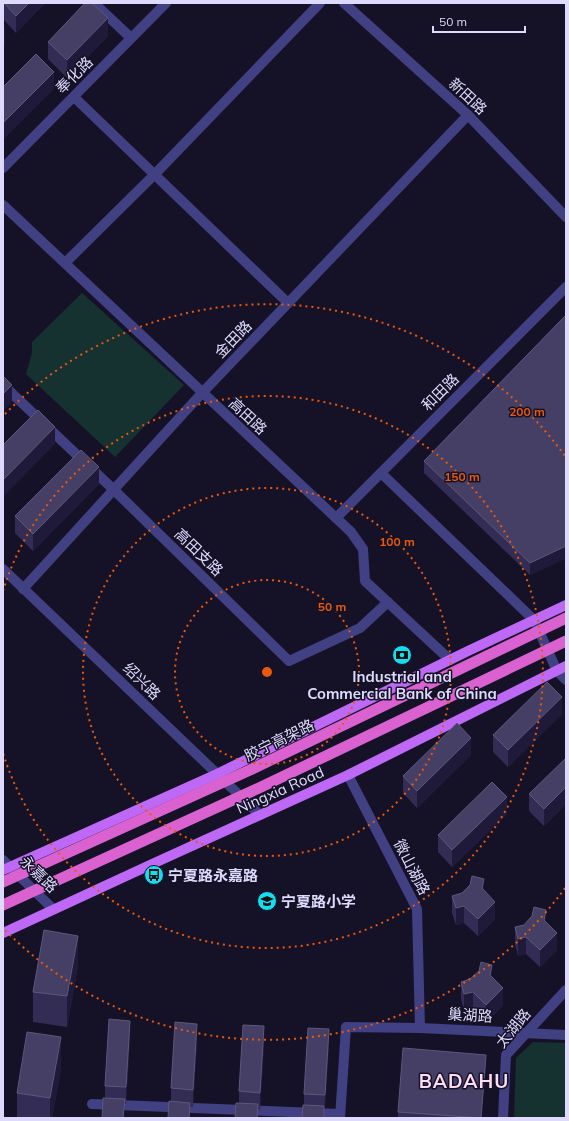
<svg xmlns="http://www.w3.org/2000/svg" width="569" height="1121" font-family="Mulish,'Noto Sans SC',sans-serif">
<style>
.green{fill:#153130}
.lines{fill:none;stroke-linecap:round;stroke-linejoin:round}
.minor{stroke:#414083;stroke-width:10}
.tertiary{stroke:#414083;stroke-width:10}
.primary{stroke:#be68f6;stroke-width:10}
.trunk{stroke:#da62d0;stroke-width:11}
.wall{fill:#332c54}
.shaded-wall{fill:#1f1a3a}
.building{fill:#453f66;stroke:#5d577e}
.ring{fill:none;stroke:#e8590c;stroke-width:2;stroke-dasharray:2 4}
.labels{text-anchor:middle;dominant-baseline:central;stroke-width:3;stroke-linejoin:round;paint-order:stroke}
.street-label{font-size:15px;fill:#dedafd;stroke:#151227}
.poi-label{font-size:15px;font-weight:bold;fill:#dedafd;stroke:#151227;text-anchor:start}
.district-label{font-size:19px;font-weight:bold;letter-spacing:1px;fill:#fddcf2;stroke:#151227}
.centre{fill:#e8590c;stroke:#151227;stroke-width:2}
.ring-label{font-size:12px;text-anchor:middle;font-weight:bold;fill:#e8590c;stroke:#151227;stroke-width:3;stroke-linejoin:round;paint-order:stroke}
</style>
<rect width="100%" height="100%" fill="#151227"/>
<g class="green">
<polygon points="82,293 184,385 115,457 26,374 32,353 32,342"/>
<polygon points="533,1042 566,1043 566,1118 514,1118 516,1058"/>
</g>
<g class="lines">
<g class="minor">
<polyline points="94,3 131,38"/>
<polyline points="344,3 468,115 566,217"/>
<polyline points="74,97 288,303"/>
<polyline points="3,205 351,532 363,549 365,581 450,660"/>
<polyline points="65,263 155,174 320,3"/>
<polyline points="3,385 114,490 289,661 360,628 388,602"/>
<polyline points="381,473 534,620 557,671 566,680"/>
<polyline points="336,518 566,287"/>
<polyline points="23,589 202,393 468,115"/>
<polyline points="348,775 417,909 420,1028"/>
<polyline points="3,860 53,909"/>
<polyline points="92,1104 340,1114"/>
<polyline points="340,1118 346,1027 420,1028 566,1035"/>
</g>
<g class="tertiary">
<polyline points="3,168 166,3"/>
<polyline points="3,569 260,815"/>
<polyline points="503,1118 506,1055 566,990"/>
</g>
<g class="primary">
<polyline points="3,870 217,774 468,651 566,605"/>
<polyline points="3,933 150,865 348,775 566,666"/>
</g>
<g class="trunk">
<polyline points="3,882 250,770 566,618"/>
<polyline points="3,905 259,788 566,641"/>
</g>
</g>
<g class="wall">
<polygon points="3,3 45,3 16,33 3,19"/>
<polygon points="108,36 67,78 48,59 48,42"/>
<polygon points="566,315 566,558 530,575 424,473 424,461"/>
<polygon points="99,484 33,551 15,533 15,516"/>
<polygon points="562,714 508,767 493,752 493,735"/>
<polygon points="471,755 417,808 403,793 403,776"/>
<polygon points="566,758 566,804 544,826 529,811 529,794"/>
<polygon points="507,814 452,867 438,852 438,835"/>
<polygon points="484,891 495,919 478,936 464,923 456,925 452,913 452,896"/>
<polygon points="546,922 557,950 540,967 526,954 518,956 515,944 515,927"/>
<polygon points="78,966 67,1027 33,1022 33,992"/>
<polygon points="492,977 503,1005 486,1022 473,1009 464,1011 461,999 461,982"/>
<polygon points="130,1038 126,1104 125,1104 105,1098 105,1086"/>
<polygon points="197,1041 193,1107 190,1107 190,1118 171,1101 171,1088"/>
<polygon points="264,1044 260,1110 258,1109 258,1118 239,1103 239,1091"/>
<polygon points="329,1046 324,1112 324,1118 304,1105 304,1094"/>
<polygon points="486,1064 481,1118 398,1118 398,1112"/>
<polygon points="61,1068 52,1118 17,1118 17,1093"/>
</g>
<g class="shaded-wall">
<polygon points="29,3 45,3 16,33 16,16"/>
<polygon points="108,18 108,36 67,78 67,60"/>
<polygon points="5,27 5,44 3,46 3,28"/>
<polygon points="54,72 54,89 3,140 3,123"/>
<polygon points="12,385 12,402 3,411 3,394"/>
<polygon points="55,427 55,444 3,497 3,480"/>
<polygon points="99,467 99,484 33,551 33,534"/>
<polygon points="566,546 566,558 530,575 530,563"/>
<polygon points="562,697 562,714 508,767 508,750"/>
<polygon points="471,738 471,755 417,808 417,791"/>
<polygon points="566,787 566,804 544,826 544,809"/>
<polygon points="507,797 507,814 452,867 452,850"/>
<polygon points="484,879 484,896 482,888"/>
<polygon points="495,902 495,919 478,936 478,919"/>
<polygon points="464,906 464,923 456,925 456,908"/>
<polygon points="546,910 546,927 544,920"/>
<polygon points="557,933 557,950 540,967 540,950"/>
<polygon points="78,936 78,966 67,1027 67,996"/>
<polygon points="526,937 526,954 518,956 518,939"/>
<polygon points="492,965 492,982 490,975"/>
<polygon points="503,988 503,1005 486,1022 486,1005"/>
<polygon points="473,992 473,1009 464,1011 464,994"/>
<polygon points="130,1021 130,1038 126,1104 126,1087"/>
<polygon points="197,1024 197,1041 193,1107 193,1090"/>
<polygon points="264,1026 264,1044 260,1110 260,1093"/>
<polygon points="329,1029 329,1046 325,1112 325,1095"/>
<polygon points="61,1037 61,1068 52,1118 50,1118 50,1098"/>
<polygon points="486,1055 486,1064 481,1118"/>
<polygon points="125,1099 124,1118 123,1118"/>
</g>
<g class="building">
<polygon points="4,3 29,3 16,16"/>
<polygon points="85,3 92,3 108,18 67,60 48,42"/>
<polygon points="36,54 54,72 3,123 3,87"/>
<polygon points="566,315 566,546 530,563 424,461"/>
<polygon points="3,376 12,385 3,394"/>
<polygon points="38,410 55,427 3,480 3,445"/>
<polygon points="81,450 99,467 33,534 15,516"/>
<polygon points="547,682 562,697 508,750 493,735"/>
<polygon points="457,723 471,738 417,791 403,776"/>
<polygon points="566,758 566,787 544,809 529,794"/>
<polygon points="492,782 507,797 452,850 438,835"/>
<polygon points="472,876 484,879 482,888 495,902 478,919 464,906 456,908 452,896 462,893 470,885"/>
<polygon points="534,907 546,910 544,920 557,933 540,950 526,937 518,939 515,927 524,925 532,916"/>
<polygon points="44,930 78,936 67,996 33,992"/>
<polygon points="481,962 492,965 490,975 503,988 486,1005 473,992 464,994 461,982 470,979 479,971"/>
<polygon points="109,1019 130,1021 126,1087 105,1086"/>
<polygon points="175,1022 197,1024 193,1090 171,1088"/>
<polygon points="243,1025 264,1026 260,1093 239,1091"/>
<polygon points="308,1028 329,1029 325,1095 304,1094"/>
<polygon points="27,1032 61,1037 50,1098 17,1093"/>
<polygon points="403,1048 486,1055 481,1118 398,1112"/>
<polygon points="103,1098 125,1099 123,1118 102,1118"/>
<polygon points="169,1101 190,1103 189,1118 168,1118"/>
<polygon points="236,1103 258,1104 257,1118 235,1118"/>
<polygon points="303,1105 324,1106 324,1118 302,1118"/>
</g>
<g class="ring">
<circle cx="267" cy="672" r="92"/>
<circle cx="267" cy="672" r="184"/>
<path d="M3 591A276 276 0 1 1 3 753"/>
<path d="M565 888A368 368 0 0 1 5 930M5 414A368 368 0 0 1 565 456"/>
</g>
<defs>
<symbol id="bank-disc" viewBox="-11 -11 22 22"><circle r="9.5" fill="#13def0" stroke="#151227"/><path d="M-6-4H6V4H-6ZM0-2.3a2.3 2.3 0 1 0 0 4.6a2.3 2.3 0 1 0 0-4.6Z" fill="#111"/></symbol>
<symbol id="bus-disc" viewBox="-11 -11 22 22"><circle r="9.5" fill="#13def0" stroke="#151227"/><path d="M-5-6H5V4H4V6H2V4H-2V6H-4V4H-5ZM-3.5-4V0h7V-4ZM-3.5 1.2v1.5H-2V1.2ZM2 1.2v1.5H3.5V1.2Z" fill="#111"/></symbol>
<symbol id="school-disc" viewBox="-11 -11 22 22"><circle r="9.5" fill="#13def0" stroke="#151227"/><path d="M0-5L7-2L0 1L-7-2ZM-4 1L0 2.5L4 1V4Q0 6-4 4Z" fill="#111"/></symbol>
</defs>
<g fill-rule="evenodd">
<use href="#bank-disc" x="391" y="644" width="22" height="22"/>
<use href="#bus-disc" x="143" y="864" width="22" height="22"/>
<use href="#school-disc" x="256" y="890" width="22" height="22"/>
</g>
<g class="labels">
<g class="street-label">
<text transform="translate(74 75) rotate(-45)">奉化路</text>
<text transform="translate(468 96) rotate(43)">新田路</text>
<text transform="translate(233 339) rotate(-46)">金田路</text>
<text transform="translate(440 392) rotate(-45)">和田路</text>
<text transform="translate(248 416) rotate(43)">高田路</text>
<text transform="translate(199 552) rotate(44)">高田支路</text>
<text transform="translate(142 681) rotate(44)">绍兴路</text>
<text transform="translate(279 740) rotate(-26)">胶宁高架路</text>
<text transform="translate(280 790) rotate(-24)">Ningxia Road</text>
<text transform="translate(412 867) rotate(63)">微山湖路</text>
<text transform="translate(39 874) rotate(44)">永嘉路</text>
<text transform="translate(470 1015) rotate(3)">巢湖路</text>
<text transform="translate(513 1028) rotate(-51)">太湖路</text>
</g>
<g class="poi-label">
<text x="402" y="676" text-anchor="middle">Industrial and<tspan x="402" dy="17">Commercial Bank of China</tspan></text>
<text x="168" y="875">宁夏路永嘉路</text>
<text x="281" y="901">宁夏路小学</text>
</g>
<g class="district-label">
<text x="464" y="1081">BADAHU</text>
</g>
</g>
<circle cx="267" cy="672" r="6" class="centre"/>
<g class="ring-label">
<text x="527" y="416">200 m</text>
<text x="462" y="481">150 m</text>
<text x="397" y="546">100 m</text>
<text x="332" y="611">50 m</text>
</g>
<rect width="569" height="1121" fill="none" stroke="#dedafd" stroke-width="8"/>
<path d="M433 26v6h92v-6" fill="none" stroke="#dedafd" stroke-width="2"/>
<text x="439" y="26" font-size="12" fill="#dedafd" stroke="#151227" stroke-width="3" paint-order="stroke">50 m</text>
</svg>
